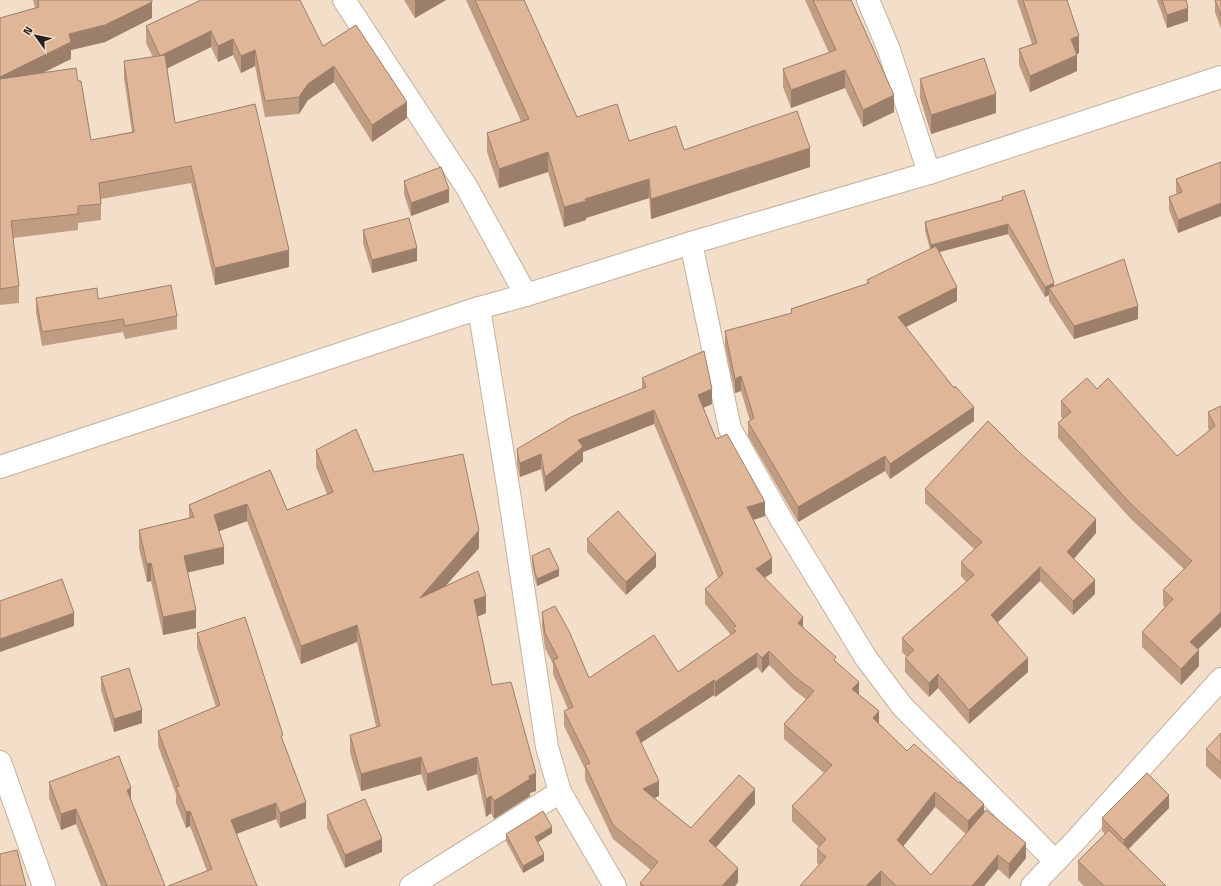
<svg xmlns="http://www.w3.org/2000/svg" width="1221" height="886" font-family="'Titillium Web',sans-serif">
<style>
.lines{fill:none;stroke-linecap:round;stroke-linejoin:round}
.street-casing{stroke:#c4b19e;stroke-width:24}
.secondary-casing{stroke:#c4b19e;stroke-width:24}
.street{stroke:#fff;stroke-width:22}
.secondary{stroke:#fff;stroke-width:22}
.wall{fill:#c09d82;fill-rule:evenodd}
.shaded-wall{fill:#9c7f6a}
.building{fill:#dfb697;stroke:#9c7f6a}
</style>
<rect width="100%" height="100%" fill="#f2dec9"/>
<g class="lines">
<defs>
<g id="street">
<polyline points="344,0 466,186 526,295"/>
<polyline points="868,0 889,50 929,173"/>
<polyline points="691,243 730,429 781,519 866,658 902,706 1055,861"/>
<polyline points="479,308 508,486 547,747 560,792 615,886"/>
<polyline points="0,762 44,886"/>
<polyline points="411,886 560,792"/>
<polyline points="1032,886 1076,840 1221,679"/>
</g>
<polyline id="secondary" points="0,467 479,308 526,295 691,243 929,173 1221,77"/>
</defs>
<use href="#street" class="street-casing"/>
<use href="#secondary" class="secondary-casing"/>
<use href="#street" class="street"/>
<use href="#secondary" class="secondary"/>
</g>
<g class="wall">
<polygon points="33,0 152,0 152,18 105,42 71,50 71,59 41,73 91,140 132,132 124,78 124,61 153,57 146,43 146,26 201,0 323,46 407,118 372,142 334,82 308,100 299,114 265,117 255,66 241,73 233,55 218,62 211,47 167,68 175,123 289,267 215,285 191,183 101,199 101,220 78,223 78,230 13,238 19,286 19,303 0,305 0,18 35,8"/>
<polygon points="404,0 446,0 415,18"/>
<polygon points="466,0 524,0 577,117 629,141 684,150 810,167 651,219 649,198 586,218 586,220 564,227 548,172 499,188 487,152 487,133 521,121"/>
<polygon points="805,0 851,0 894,112 863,127 845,88 791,108 783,87 783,69 829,53"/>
<polygon points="1017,0 1067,0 1079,53 1077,54 1077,71 1030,92 1019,65 1019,49 1032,44"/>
<polygon points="1157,0 1186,0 1188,21 1167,28"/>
<polygon points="1215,0 1221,0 1221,29 1215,12"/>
<polygon points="920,79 996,113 931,134 920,98"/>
<polygon points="1221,162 1221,216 1178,233 1169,210 1169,197 1177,194 1176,192 1176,179"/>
<polygon points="404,181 449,202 411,216 404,194"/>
<polygon points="1002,197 1054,286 1138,319 1074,339 1049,301 1049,295 1045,297 1008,234 940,252 957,301 906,327 974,421 890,479 885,471 798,522 748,436 748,422 750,421 741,391 735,393 725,346 725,331 791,313 791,309 867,284 867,280 930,249 925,231 925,222 1002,201"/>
<polygon points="363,230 417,261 372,273 363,243"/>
<polygon points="36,298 98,299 177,316 177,329 125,339 123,332 42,346 36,312"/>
<path d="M642,378L712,404L703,408L716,439L765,516L753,520L772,573L765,578L803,628L836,662L879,724L907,751L984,813L1026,858L1009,879L998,869L984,886H882L819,865L817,863V849L819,847L792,821V806L824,773L784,739V724L806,699L794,690L769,665L762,673L757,667L715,697L714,695L641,743L659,796L654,798L691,828L755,804L716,847L738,882L735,886H640V883L651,870L613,839L585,780V769L564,726V711L568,709L553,674V664L545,648L542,626V612L589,678L678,672L731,635L705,604V589L718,578L654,424L583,452V461L545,492L541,469L520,477L519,475L517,464V449L642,389ZM935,807L966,834L931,875L903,846Z"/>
<polygon points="1097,389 1177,456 1210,431 1208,428 1208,412 1221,406 1198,650 1199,666 1181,685 1142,647 1142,632 1165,607 1163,605 1163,590 1184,569 1130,518 1058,438 1058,423 1063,419 1061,417 1061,401"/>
<polygon points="316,450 374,472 479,548 446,585 486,613 477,617 492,685 536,791 530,793 530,796 494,819 491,813 486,817 477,774 427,791 421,774 361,791 350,752 350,735 376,727 357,642 301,664 247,521 219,531 224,564 187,573 196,628 163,635 151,581 147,582 139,548 139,530 189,518 189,505 270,470 287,510 327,494 316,467"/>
<polygon points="925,489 1096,533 1074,559 1095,594 1073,615 1040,581 997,623 1028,672 969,724 938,688 929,697 905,672 905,658 907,657 902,652 902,638 966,582 961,576 961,562 974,549 925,503"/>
<polygon points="587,539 656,567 626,595 587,552"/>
<polygon points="532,556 559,576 537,586 535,580 532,563"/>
<polygon points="197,633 283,741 306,818 280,828 276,819 236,834 257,886 207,871 190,826 186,828 176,803 176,794 158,746 158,731 216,707 197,648"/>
<polygon points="101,677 142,723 114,732 101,690"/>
<polygon points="1221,733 1221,780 1206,766 1206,749"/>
<polygon points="49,782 131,801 165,886 101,886 76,824 61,830 49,798"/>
<polygon points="1169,808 1129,849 1166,886 1084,886 1078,880 1078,861 1105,834 1102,831 1102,818"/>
<polygon points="327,815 382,852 345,868 327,828"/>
<polygon points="552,833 538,842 544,861 523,873 506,841 506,834"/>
</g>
<g class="shaded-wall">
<polygon points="415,0 446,0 415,18"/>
<polygon points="152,2 152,18 105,42 71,50 71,59 0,94 0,77 69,34"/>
<polygon points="1188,8 1188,21 1167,28 1167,15"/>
<polygon points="211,31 211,47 160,72 160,56"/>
<polygon points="1079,36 1079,53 1071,56 1071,39"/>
<polygon points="233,39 233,55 218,62 218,46"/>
<polygon points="255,50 255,66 241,73 241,56"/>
<polygon points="1077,55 1077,71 1030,92 1030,76"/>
<polygon points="334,66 334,82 308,100 299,114 299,97 308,84"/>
<polygon points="845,70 845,88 791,108 791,90"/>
<polygon points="996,94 996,113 931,134 931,115"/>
<polygon points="894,95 894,112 863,127 863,110"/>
<polygon points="407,102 407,118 372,142 372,125"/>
<polygon points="810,148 810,167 651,219 651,199"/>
<polygon points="548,152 548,172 499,188 499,169"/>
<polygon points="649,179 649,198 586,218 586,220 564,227 564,207 585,199"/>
<polygon points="449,189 449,202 411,216 411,203"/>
<polygon points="1221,203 1221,216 1178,233 1178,220"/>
<polygon points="1008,224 1008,234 931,254 931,245"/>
<polygon points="417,248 417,261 372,273 372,260"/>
<polygon points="289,250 289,267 215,285 215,268"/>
<polygon points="1054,283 1054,293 1049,288 1049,295 1045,297 1045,287"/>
<polygon points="957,287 957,301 898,331 898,317"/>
<polygon points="1138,306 1138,319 1074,339 1074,326"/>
<polygon points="741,376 741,391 735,393 735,379"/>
<polygon points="712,389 712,404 698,410 698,395"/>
<polygon points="974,407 974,421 890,479 890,464"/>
<polygon points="654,410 654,424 583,452 583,461 545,492 545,477 578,440"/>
<polygon points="541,454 541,469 520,477 520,463"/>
<polygon points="885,456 885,471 798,522 798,507"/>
<polygon points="765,502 765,516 747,522 747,507"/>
<polygon points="247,504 247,521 214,533 214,515"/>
<polygon points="1096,519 1096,533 1067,566 1067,552"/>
<polygon points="479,530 479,548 420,615 420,598"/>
<polygon points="224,547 224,564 184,573 184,556"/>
<polygon points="656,554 656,567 626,595 626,582"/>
<polygon points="772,558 772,573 756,583 756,569"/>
<polygon points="151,563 151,581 147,582 147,564"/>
<polygon points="1040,567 1040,581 991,629 991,615"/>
<polygon points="559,569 559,576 537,586 537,579"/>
<polygon points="1095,580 1095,594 1073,615 1073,601"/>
<polygon points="486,596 486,613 474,618 474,600"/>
<polygon points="196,610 196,628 163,635 163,617"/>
<polygon points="1221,612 1221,627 1190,657 1190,642"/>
<polygon points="74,613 74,626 0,652 0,639"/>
<polygon points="803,617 803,632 798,623"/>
<polygon points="357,625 357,642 301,664 301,646"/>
<polygon points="1199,650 1199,666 1181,685 1181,669"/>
<polygon points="769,651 769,665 762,673 762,658"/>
<polygon points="757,653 757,667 715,697 715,682"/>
<polygon points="1028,658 1028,672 969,724 969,710"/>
<polygon points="938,674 938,688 929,697 929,683"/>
<polygon points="714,680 714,695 636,746 636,732"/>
<polygon points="859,682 859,696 852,689"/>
<polygon points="142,710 142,723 114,732 114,719"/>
<polygon points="879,711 879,725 873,718"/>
<polygon points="421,757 421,774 361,791 361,774"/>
<polygon points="477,757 477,774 427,791 427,774"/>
<polygon points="536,773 536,791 530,793 530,796 494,819 494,801 529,776"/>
<polygon points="659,781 659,796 643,803 643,789"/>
<polygon points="131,788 131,804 127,790"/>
<polygon points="755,789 755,804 709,855 709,841"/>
<polygon points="935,792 935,807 897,854 897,840"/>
<polygon points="1169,795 1169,808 1124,853 1124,840"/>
<polygon points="491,796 491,813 486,817 486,799"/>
<polygon points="306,802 306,818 280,828 280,813"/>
<polygon points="276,803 276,819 231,836 231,820"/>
<polygon points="984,804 984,819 968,836 968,821"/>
<polygon points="76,809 76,824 61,830 61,814"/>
<polygon points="190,811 190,826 186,828 186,812"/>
<polygon points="552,827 552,833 535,844 535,837"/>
<polygon points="382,839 382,852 345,868 345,855"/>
<polygon points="1026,843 1026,858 1009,879 1009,864"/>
<polygon points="544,854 544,861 523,873 523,866"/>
<polygon points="998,855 998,869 984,886 972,886"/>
<polygon points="738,868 738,882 735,886 722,886"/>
<polygon points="881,871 881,886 866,886"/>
</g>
<g class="building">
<polygon points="38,0 152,0 152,2 105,25 69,34 71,42 0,77 0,18 39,7"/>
<polygon points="201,0 300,0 323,46 356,25 407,102 372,125 334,66 308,84 299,97 265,101 255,50 241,56 233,39 218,46 211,31 160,56 146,26"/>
<polygon points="475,0 524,0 577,117 617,104 629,141 676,126 684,150 797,111 810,148 651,199 649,179 585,199 586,201 564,207 548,152 499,169 487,133 529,119"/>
<polygon points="813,0 851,0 894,95 863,110 845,70 791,90 783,69 836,50"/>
<polygon points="1023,0 1067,0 1079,36 1071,39 1077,55 1030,76 1019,49 1037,43"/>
<polygon points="1162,0 1186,0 1188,8 1167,15"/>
<polygon points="1215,0 1221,0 1221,16"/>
<polygon points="165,55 175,123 255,104 289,250 215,268 191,166 99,183 101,204 78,206 78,214 11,221 19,286 0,289 0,79 76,68 78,81 81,81 91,140 134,132 124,61"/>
<polygon points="984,58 996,94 931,115 920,79"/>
<polygon points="1221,162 1221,203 1178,220 1169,197 1182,192 1176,179"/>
<polygon points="441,167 449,189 411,203 404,181"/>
<polygon points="1024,190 1054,283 1045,287 1008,224 931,245 925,222 1003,200 1002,197"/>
<polygon points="409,218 417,248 372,260 363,230"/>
<polygon points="936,246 957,287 898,317 954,388 955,386 974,407 890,464 885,456 798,507 748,422 754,418 741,376 735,379 725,331 792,313 791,309 869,283 867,280"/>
<polygon points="1124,259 1138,306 1074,326 1049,288"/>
<polygon points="171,285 177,316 125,326 123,319 42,332 36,298 97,288 98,299"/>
<polygon points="704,351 712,389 698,395 716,439 727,434 765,502 747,507 772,558 756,569 803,617 798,623 836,657 834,660 859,682 852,689 879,711 873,718 907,751 914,744 959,783 960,782 984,804 968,821 935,792 897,840 931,875 986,810 1026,843 1009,864 998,855 972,886 896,886 881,871 866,886 800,886 826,857 817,849 826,839 792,806 832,765 784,724 814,691 794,676 769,651 762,658 757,653 715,682 714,680 636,732 659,781 643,789 691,828 739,775 755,789 709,841 738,868 722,886 644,886 640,883 658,862 613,825 585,765 590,763 564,711 573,707 553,660 558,658 545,633 542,612 555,606 569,631 589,678 654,635 678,672 736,631 733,628 736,626 705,589 723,574 654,410 578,440 583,447 545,477 541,454 520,463 519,461 517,449 571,417 646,387 642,378"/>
<polygon points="1087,378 1097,389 1108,378 1177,456 1215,426 1208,412 1221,406 1221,612 1190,642 1199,650 1181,669 1142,632 1173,599 1163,590 1192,561 1130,503 1058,423 1071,412 1061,401"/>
<polygon points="988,421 1020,453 1096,519 1067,552 1095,580 1073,601 1040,567 991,615 1028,658 969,710 938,674 929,683 905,658 914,650 902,638 974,575 961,562 982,542 925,489"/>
<polygon points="356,429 374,472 463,454 479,530 420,598 478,571 486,596 474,600 492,685 511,682 536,773 529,776 530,779 494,801 491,796 486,799 477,757 427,774 421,757 361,774 350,735 380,726 357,625 301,646 247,504 214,515 224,547 184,556 196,610 163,617 151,563 147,564 139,530 194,517 189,505 270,470 287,510 333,492 316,450"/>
<polygon points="618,511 656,554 626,582 587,539"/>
<polygon points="549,548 559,569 537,579 535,573 532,556"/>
<polygon points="62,579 74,613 0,639 0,601"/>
<polygon points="245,617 283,735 281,736 306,802 280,813 276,803 231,820 257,886 168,886 212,869 190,811 186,812 176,787 179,786 158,731 220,705 197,633"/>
<polygon points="129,668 142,710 114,719 101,677"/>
<polygon points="1221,733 1221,763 1206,749"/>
<polygon points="119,756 131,788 127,790 165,886 107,886 76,809 61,814 49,782"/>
<polygon points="1147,773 1169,795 1124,840 1102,818"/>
<polygon points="365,799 382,839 345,855 327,815"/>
<polygon points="543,811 552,827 535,837 544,854 523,866 506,834"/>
<polygon points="1109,830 1166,886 1104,886 1078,861"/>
<polygon points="17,850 26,886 0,886 0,854"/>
</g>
<g transform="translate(36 36) rotate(303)" stroke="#f2dec9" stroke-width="3" paint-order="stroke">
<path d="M0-3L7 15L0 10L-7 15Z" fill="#272018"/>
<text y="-6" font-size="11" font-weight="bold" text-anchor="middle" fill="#272018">N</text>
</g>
</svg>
